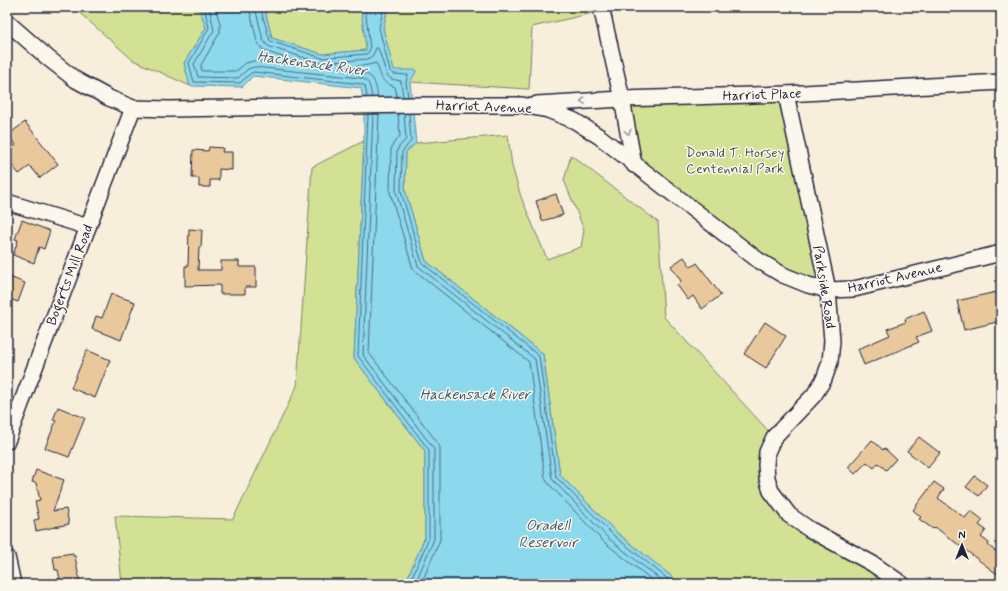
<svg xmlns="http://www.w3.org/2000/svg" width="1008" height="591" font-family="Mynerve,sans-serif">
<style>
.green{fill:#d3e195;stroke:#7a8268}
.water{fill:#8cd8ec;stroke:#628fa5}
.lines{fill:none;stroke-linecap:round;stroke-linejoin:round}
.shore{stroke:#4c6b82;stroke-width:1}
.building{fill:#e9c99c;stroke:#22223b}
.minor-casing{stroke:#22223b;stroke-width:18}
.minor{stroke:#fbf7ec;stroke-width:15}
.oneway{stroke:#99979c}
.labels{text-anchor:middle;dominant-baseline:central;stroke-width:3;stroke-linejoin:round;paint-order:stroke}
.street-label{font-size:14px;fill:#22223b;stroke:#fbf7ec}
.park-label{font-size:14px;fill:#4e5252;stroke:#fbf7ec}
.water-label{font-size:15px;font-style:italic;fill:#425970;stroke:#fbf7ec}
</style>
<rect width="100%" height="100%" fill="#f7eedc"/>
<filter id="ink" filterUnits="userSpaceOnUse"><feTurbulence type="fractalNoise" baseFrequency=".025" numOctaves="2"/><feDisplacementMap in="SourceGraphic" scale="8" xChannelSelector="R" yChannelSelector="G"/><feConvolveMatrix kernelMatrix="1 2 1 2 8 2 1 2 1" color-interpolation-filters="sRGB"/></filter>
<g filter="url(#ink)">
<g class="green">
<polygon points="73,7 145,7 148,8 149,7 199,7 206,28 184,63 190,86 133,60"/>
<polygon points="264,7 361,7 367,50 322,54 272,38"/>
<polygon points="388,7 601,7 602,11 532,27 529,89 410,82 394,71 383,28"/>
<polygon points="786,94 828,290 783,275 634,165 622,99"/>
<polygon points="508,135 512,166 521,197 547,259 581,247 584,230 564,180 571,155 658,222 664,317 774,437 767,452 777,501 902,584 681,584 615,531 560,475 543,354 426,261 405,190 406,152 416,143"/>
<polygon points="364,141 354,358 425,451 425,537 405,584 122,584 115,516 233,519 297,386 312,167"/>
</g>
<polygon class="water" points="199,7 264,7 272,38 322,54 366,50 361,7 388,7 383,28 394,70 417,70 410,82 416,143 406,152 405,190 426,261 543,354 560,475 615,531 681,584 405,584 425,537 425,451 354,358 364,141 364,104 361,88 253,76 242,87 190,86 184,63 206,28"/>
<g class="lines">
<g class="shore">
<polyline points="204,7 209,28 189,63 194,82 240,83 251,73 254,72 361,84 365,86 367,97"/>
<path d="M209,7L214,30L194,64L198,77L238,78L248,69L254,67L361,78C371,81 370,89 372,97"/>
<polyline points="215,7 220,24 220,32 201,65 202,71 236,71 246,63 253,61 299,65 298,62 267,52 261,48 257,41 249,7"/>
<polyline points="255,7 263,40 266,44 270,47 321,63 368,59 373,55 376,48 378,48 387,75 391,79 401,81 403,97"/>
<polyline points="260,7 270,41 322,58 366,54 369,52 370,49 365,7"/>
<polyline points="384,7 379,28 390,71 394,74 408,75 406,82 408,97"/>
<path d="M378,97C374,71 369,74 345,71L344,68L368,65L376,63C383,78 378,80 395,87L397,97"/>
<polyline points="368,114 358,356 429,450 429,538 409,584"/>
<polyline points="373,114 363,355 434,449 434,539 415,584"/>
<polyline points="379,114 369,353 437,442 440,448 440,540 421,584"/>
<polyline points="398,114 400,136 393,144 391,150 390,192 413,269 529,362 545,477 547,482 604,542 657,584"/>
<polyline points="404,114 406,139 399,147 397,151 396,192 418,266 535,359 552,479 608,538 666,584"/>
<polyline points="409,114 411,141 402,152 401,191 422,263 539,356 556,477 612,534 674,584"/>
</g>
</g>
<g class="building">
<polygon points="25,122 58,164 40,178 30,166 19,174 7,159 7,153 16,145 8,135"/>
<polygon points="209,147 223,148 222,152 232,152 232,170 219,169 219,180 210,180 210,187 199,187 199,178 192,178 193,150 208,151"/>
<polygon points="556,194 563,215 542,221 536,201"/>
<polygon points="22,220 50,231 44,249 39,247 34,263 13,255 18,240 15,239"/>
<polygon points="189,229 202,230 201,247 199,247 198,270 221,270 221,261 239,261 239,267 256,267 256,287 245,287 245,294 220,294 220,285 185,286 185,266 188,266"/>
<polygon points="684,257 691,267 697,263 721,295 702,309 693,296 688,300 677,285 681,281 671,266"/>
<polygon points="7,276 25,283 18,302 7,298"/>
<polygon points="996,292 997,296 1001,295 1001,321 964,330 957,301"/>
<polygon points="111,294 135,302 121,340 92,329 96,316 102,318"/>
<polygon points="924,311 932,331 916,337 919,342 864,365 858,349 890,335 887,329 906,322 905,319"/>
<polygon points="765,322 786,336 766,368 744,354"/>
<polygon points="87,350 110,360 95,398 71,388"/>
<polygon points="58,407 85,418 69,457 45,448 56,421 53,420"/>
<polygon points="919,437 940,453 928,468 907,451"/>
<polygon points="872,440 883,450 884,448 896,459 886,470 878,463 874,468 867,462 855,474 848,467"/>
<polygon points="36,470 64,480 53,511 66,509 69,524 36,531 34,520 39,519 35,501 40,500 36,483 32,482"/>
<polygon points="975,476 987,485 979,496 966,487"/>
<polygon points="934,482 944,489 938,498 965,518 971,511 983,520 979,525 986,530 981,537 989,543 988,545 1001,556 1001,577 935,527 933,529 919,519 921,517 913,510"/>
<polygon points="73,553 73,556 75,556 80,584 61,584 58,570 55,570 53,556"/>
</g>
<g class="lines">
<defs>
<g id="minor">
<polyline points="601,7 622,99 634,165"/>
<polyline points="7,22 48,58 76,80 109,98 133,108 168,109 413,105 522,105 548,110 575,121 600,137 758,260 783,275 808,285 828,290 854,289 1001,253"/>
<polyline points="786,94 828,290 832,341 830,362 824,379 814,395 774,437 767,452 766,465 767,478 771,491 789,515 809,529 873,564 902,584"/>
<polyline points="537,104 622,99 786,94 1001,82"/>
<polyline points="7,202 88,227"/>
<polyline points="7,441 133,108"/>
<polyline points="7,557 13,584"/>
</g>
</defs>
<use href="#minor" class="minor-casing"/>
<use href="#minor" class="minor"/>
</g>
<defs><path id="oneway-chevron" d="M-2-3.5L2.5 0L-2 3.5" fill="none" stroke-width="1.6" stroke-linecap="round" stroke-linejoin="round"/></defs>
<g class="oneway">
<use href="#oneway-chevron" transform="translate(583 101) rotate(177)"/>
<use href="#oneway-chevron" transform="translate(628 132) rotate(79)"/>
</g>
</g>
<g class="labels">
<g class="street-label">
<text transform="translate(762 95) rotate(-2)">Harriot Place</text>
<text transform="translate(484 107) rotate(2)">Harriot Avenue</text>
<text transform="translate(70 275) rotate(-69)">Bogerts Mill Road</text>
<text transform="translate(895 278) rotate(-13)">Harriot Avenue</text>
<text transform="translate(824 287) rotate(81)">Parkside Road</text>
</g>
<g class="park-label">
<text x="735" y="153">Donald T. Horsey<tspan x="735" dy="16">Centennial Park</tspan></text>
</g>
<g class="water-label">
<text transform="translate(312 64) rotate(8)">Hackensack River</text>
<text x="475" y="395">Hackensack River</text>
<text x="548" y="526">Oradell<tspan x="548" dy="17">Reservoir</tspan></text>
</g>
</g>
<rect width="1008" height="591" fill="none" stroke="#fbf7ec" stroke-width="24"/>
<rect x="12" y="12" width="984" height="567" fill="none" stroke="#22223b" stroke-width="1.5" filter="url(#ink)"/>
<g transform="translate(962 545)" stroke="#fbf7ec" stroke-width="3" paint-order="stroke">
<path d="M0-3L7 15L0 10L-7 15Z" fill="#22223b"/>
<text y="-6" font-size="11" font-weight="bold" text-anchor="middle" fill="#22223b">N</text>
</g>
</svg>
